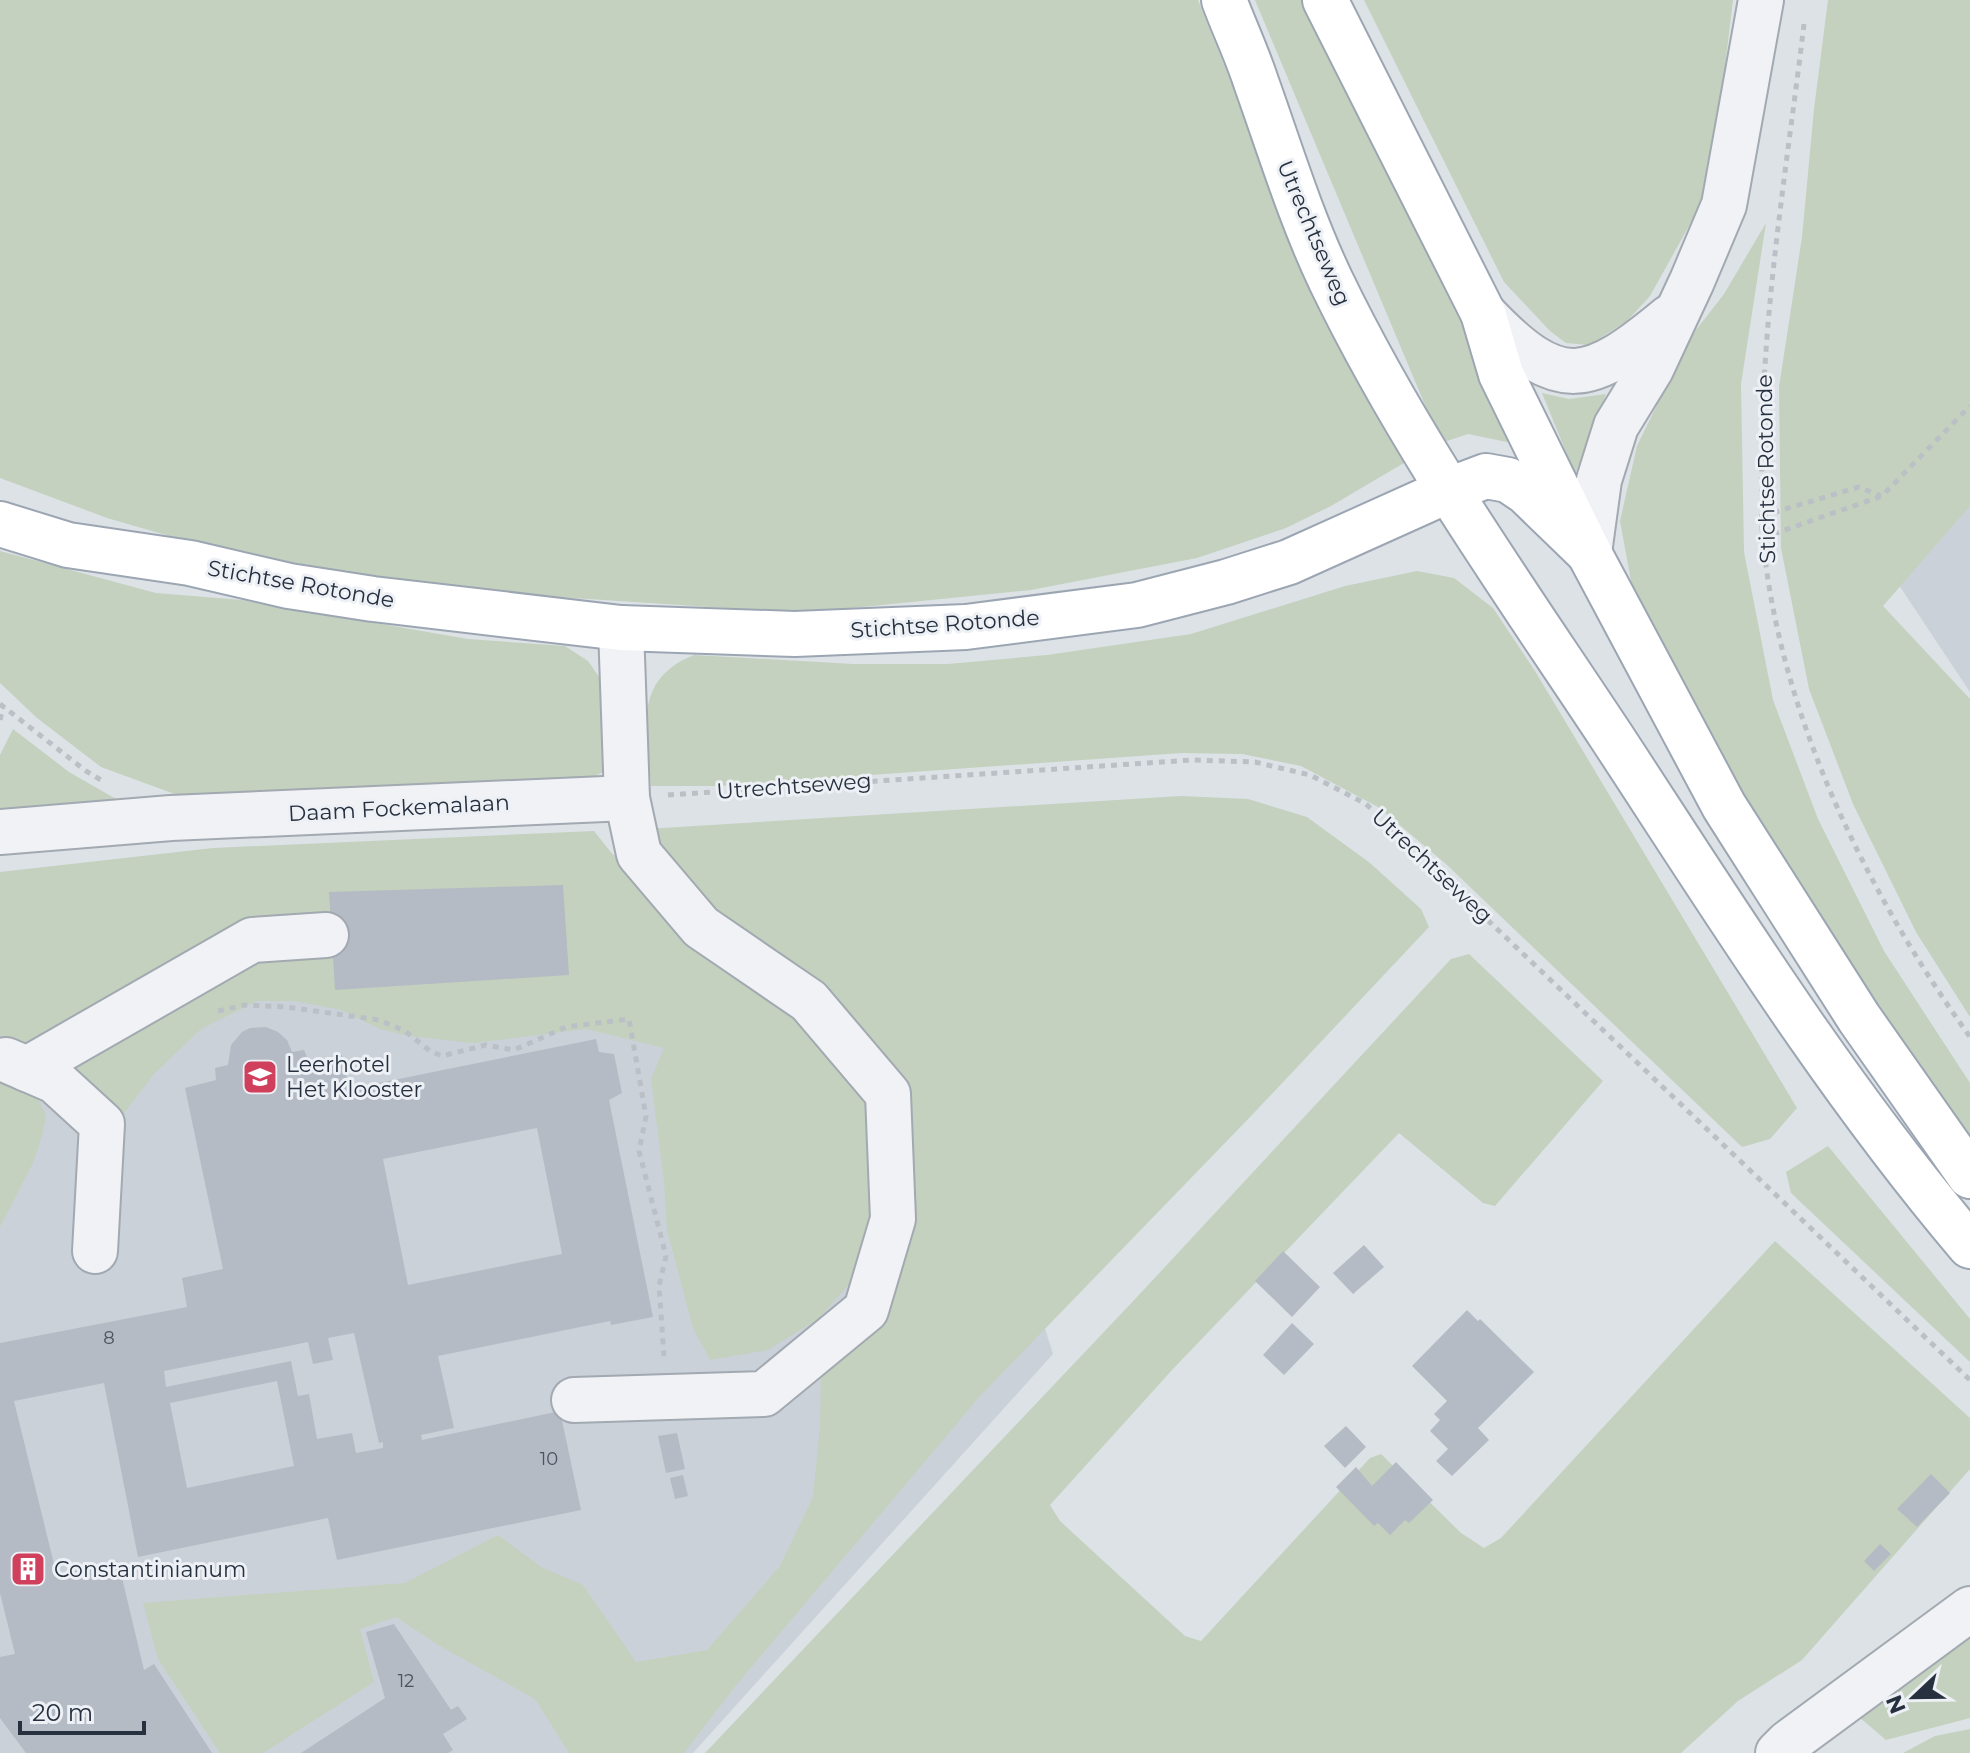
<svg xmlns="http://www.w3.org/2000/svg" width="1970" height="1753" font-family="Montserrat,sans-serif">
<style>
.built{fill:#cbd1d9}
.green{fill:#c4d1be}
.building{fill:#b4bbc4;fill-rule:evenodd}
.lines{fill:none;stroke-linecap:round;stroke-linejoin:round}
.minor-casing{stroke:#a2a9b1;stroke-width:48}
.major-casing{stroke:#9ca6b3;stroke-width:48}
.path{stroke:#bbc0c6;stroke-width:5;stroke-dasharray:6 6;stroke-linecap:butt}
.minor{stroke:#f0f2f6;stroke-width:44}
.major{stroke:#fff;stroke-width:44}
.labels{text-anchor:middle;dominant-baseline:central;stroke-width:6;stroke-linejoin:round;paint-order:stroke}
.number-label{font-size:18px;fill:#4a5360}
.street-label{font-size:22px;fill:#26303e;stroke:#edf0f5}
.poi-label{font-size:22px;fill:#26303e;stroke:#edf0f5;text-anchor:start}
</style>
<rect width="100%" height="100%" fill="#dde2e7"/>
<g class="built">
<polygon points="1970,435 1970,692 1869,540"/>
<polygon points="892,842 1053,1354 693,1753 0,1753 0,899 172,875"/>
</g>
<g class="green">
<polygon points="0,0 1198,0 1251,132 1409,460 1331,506 1286,528 1197,558 1031,590 803,613 451,590 313,569 204,546 107,518 0,478"/>
<polygon points="1255,0 1303,0 1526,446 1468,434 1441,443"/>
<polygon points="1364,0 1733,0 1714,157 1700,206 1650,296 1627,321 1589,345 1566,343 1550,331 1504,282"/>
<polygon points="1828,0 1970,0 1970,506 1883,606 1970,699 1970,1017 1916,932 1853,804 1809,689 1781,548 1779,387 1802,237 1814,109"/>
<polygon points="1766,223 1741,384 1744,552 1773,700 1818,819 1884,951 1970,1083 1970,1149 1775,860 1634,597 1620,521 1637,446 1689,339 1724,294"/>
<polygon points="1542,393 1569,399 1606,394 1575,474"/>
<polygon points="0,551 156,593 242,600 468,639 565,646 588,661 604,684 609,769 595,776 191,800 101,767 37,718 0,683"/>
<path d="M1417,571L1454,578L1493,608L1535,671L1797,1108L1770,1139L1742,1147L1446,864L1378,807L1301,766L1242,754L1181,753L717,786H651C647,732 631,680 694,655L853,664H948L1047,655L1191,634L1345,586Z"/>
<polygon points="13,729 69,772 123,803 0,815 0,755"/>
<polygon points="1181,796 1248,799 1307,817 1370,863 1421,909 1429,927 1252,1115 981,1395 733,1689 684,1753 569,1753 535,1699 440,1646 396,1617 360,1629 374,1682 263,1753 220,1753 158,1659 143,1603 405,1583 498,1535 541,1567 583,1585 636,1662 707,1650 780,1566 813,1497 820,1427 821,1365 904,1236 914,1179 911,1131 728,924 686,886 646,829"/>
<polygon points="594,831 633,880 819,1025 878,1122 873,1227 851,1282 818,1319 768,1350 710,1360 693,1328 667,1230 664,1182 651,1079 664,1048 586,1029 474,1043 409,1036 380,1029 341,1010 295,1001 257,1001 201,1029 154,1074 122,1116 38,1054 0,1037 0,872 213,848"/>
<polygon points="1469,954 1603,1081 1495,1206 1483,1203 1399,1133 1172,1370 1050,1505 1060,1521 1185,1636 1201,1641 1370,1458 1381,1454 1461,1533 1484,1548 1501,1538 1775,1241 1970,1418 1970,1469 1802,1660 1738,1701 1681,1753 705,1753 1137,1297 1451,959"/>
<polygon points="0,1076 34,1089 46,1116 42,1136 33,1163 0,1227"/>
<polygon points="1828,1146 1970,1319 1970,1362 1791,1193 1786,1172"/>
<polygon points="1970,1631 1970,1718 1886,1740 1859,1717"/>
<polygon points="1970,1729 1970,1753 1903,1753 1935,1736"/>
</g>
<g class="building">
<polygon points="563,885 569,975 335,990 329,892"/>
<path d="M266,1027L278,1032L287,1040L292,1052L304,1050L309,1062L342,1055L349,1089L596,1039L599,1052L614,1054L622,1093L609,1100L653,1317L611,1325L610,1321L438,1356L454,1428L421,1435L422,1440L560,1411L581,1510L337,1560L328,1518L138,1557L104,1383L14,1401L57,1576L118,1561L144,1670L154,1664L212,1753H26L0,1718V1657L15,1654L0,1593V1343L187,1307L182,1278L223,1269L185,1088L216,1080L215,1068L228,1065L231,1045L242,1032L250,1028ZM537,1128L562,1254L408,1285L383,1159ZM354,1333L379,1443L383,1442V1448L356,1453L352,1433L317,1439L309,1394L298,1396L291,1361L166,1387L164,1371L308,1342L313,1364L333,1360L328,1338ZM277,1381L294,1466L187,1488L170,1403Z"/>
<polygon points="1364,1245 1384,1267 1353,1294 1333,1273"/>
<polygon points="1283,1251 1320,1287 1292,1317 1255,1281"/>
<polygon points="1467,1310 1478,1321 1480,1319 1534,1372 1478,1428 1489,1440 1452,1476 1436,1461 1448,1449 1430,1431 1440,1420 1434,1414 1447,1401 1412,1366"/>
<polygon points="1292,1323 1314,1344 1284,1375 1263,1355"/>
<polygon points="1346,1426 1366,1447 1345,1468 1324,1446"/>
<polygon points="677,1433 685,1469 666,1473 658,1436"/>
<polygon points="1396,1462 1433,1500 1409,1523 1405,1520 1390,1535 1378,1523 1374,1526 1336,1487 1356,1467 1372,1486"/>
<polygon points="1931,1474 1950,1493 1917,1527 1897,1509"/>
<polygon points="683,1475 688,1496 675,1499 670,1478"/>
<polygon points="1880,1544 1891,1554 1874,1571 1864,1561"/>
<polygon points="394,1624 451,1710 458,1706 467,1719 443,1734 453,1750 448,1753 301,1753 385,1698 366,1632"/>
</g>
<g class="lines">
<defs>
<g id="minor">
<path d="M1483,313C1560,395 1589,384 1670,317"/>
<polyline points="1589,553 1599,480 1616,426 1651,369 1692,281 1724,205 1761,0"/>
<polyline points="0,832 171,818 627,798"/>
<polyline points="6,1060 55,1081 102,1124 95,1251"/>
<polyline points="27,1069 252,940 326,935"/>
<polyline points="574,1400 764,1394 866,1310 893,1219 888,1094 809,1001 701,927 639,854 627,798 621,628"/>
<polyline points="1778,1753 1788,1743 1970,1609"/>
</g>
<g id="major">
<path d="M1224,0C1234,27 1247,54 1256,82C1280,149 1300,216 1331,281C1408,441 1513,588 1611,736C1725,910 1835,1087 1970,1246"/>
<polyline points="1325,0 1483,313 1501,374 1589,553 1724,806 1859,1018 1970,1176"/>
<polyline points="0,524 68,545 190,563 289,586 373,599 621,628 795,634 966,627 1137,605 1226,582 1289,562 1449,490 1486,476 1508,480 1526,492 1589,553"/>
</g>
</defs>
<use href="#minor" class="minor-casing"/>
<use href="#major" class="major-casing"/>
<g class="path">
<path d="M1804,24C1787,167 1762,312 1762,456C1762,484 1760,513 1763,541C1781,718 1867,893 1970,1037"/>
<polyline points="1762,516 1859,487 1881,496"/>
<polyline points="1762,538 1882,496 1970,406"/>
<polyline points="0,704 86,771 101,780"/>
<polyline points="0,720 3,707"/>
<polyline points="668,795 1192,760 1255,762 1310,775 1366,804 1970,1380"/>
<polyline points="218,1011 245,1005 287,1007 379,1020 405,1031 430,1051 442,1056 486,1045 514,1050 566,1027 629,1019 646,1116 639,1151 666,1256 659,1286 664,1356"/>
</g>
<use href="#minor" class="minor"/>
<use href="#major" class="major"/>
</g>
<defs>
<symbol id="school-square" viewBox="-11 -11 22 22"><rect x="-9" y="-9" width="18" height="18" rx="4" fill="#d03f5b" stroke="#edf0f5"/><path d="M0-5L7-2L0 1L-7-2ZM-4 1L0 2.5L4 1V4Q0 6-4 4Z" fill="#fff"/></symbol>
<symbol id="building-square" viewBox="-11 -11 22 22"><rect x="-9" y="-9" width="18" height="18" rx="4" fill="#d03f5b" stroke="#edf0f5"/><path d="M-4-6H4V6H1V3H-1V6H-4ZM-2.5-4.3h1.7v1.8h-1.7ZM.8-4.3h1.7v1.8H.8ZM-2.5-1h1.7V.8h-1.7ZM.8-1h1.7V.8H.8Z" fill="#fff"/></symbol>
</defs>
<g fill-rule="evenodd">
<use href="#school-square" x="240" y="1057" width="40" height="40"/>
<use href="#building-square" x="8" y="1549" width="40" height="40"/>
</g>
<g class="labels">
<g class="number-label">
<text x="109" y="1338">8</text>
<text x="549" y="1459">10</text>
<text x="406" y="1681">12</text>
</g>
<g class="street-label">
<text transform="translate(1314 233) rotate(67)">Utrechtseweg</text>
<text transform="translate(1766 469) rotate(-91)">Stichtse Rotonde</text>
<text transform="translate(301 584) rotate(10)">Stichtse Rotonde</text>
<text transform="translate(945 624) rotate(-4)">Stichtse Rotonde</text>
<text transform="translate(794 786) rotate(-4)">Utrechtseweg</text>
<text transform="translate(399 808) rotate(-3)">Daam Fockemalaan</text>
<text transform="translate(1432 866) rotate(43)">Utrechtseweg</text>
</g>
<g class="poi-label">
<text x="286" y="1064">Leerhotel<tspan x="286" dy="25">Het Klooster</tspan></text>
<text x="54" y="1569">Constantinianum</text>
</g>
</g>
<g transform="translate(1914 1697) rotate(248)" stroke="#edf0f5" stroke-width="6" paint-order="stroke">
<path d="M0-6L14 30L0 20L-14 30Z" fill="#26303e"/>
<text y="-12" font-size="22" font-weight="bold" text-anchor="middle" fill="#26303e">N</text>
</g>
<path d="M20 1721v12h124v-12" fill="none" stroke="#26303e" stroke-width="4"/>
<text x="32" y="1721" font-size="24" fill="#26303e" stroke="#edf0f5" stroke-width="6" paint-order="stroke">20 m</text>
</svg>
